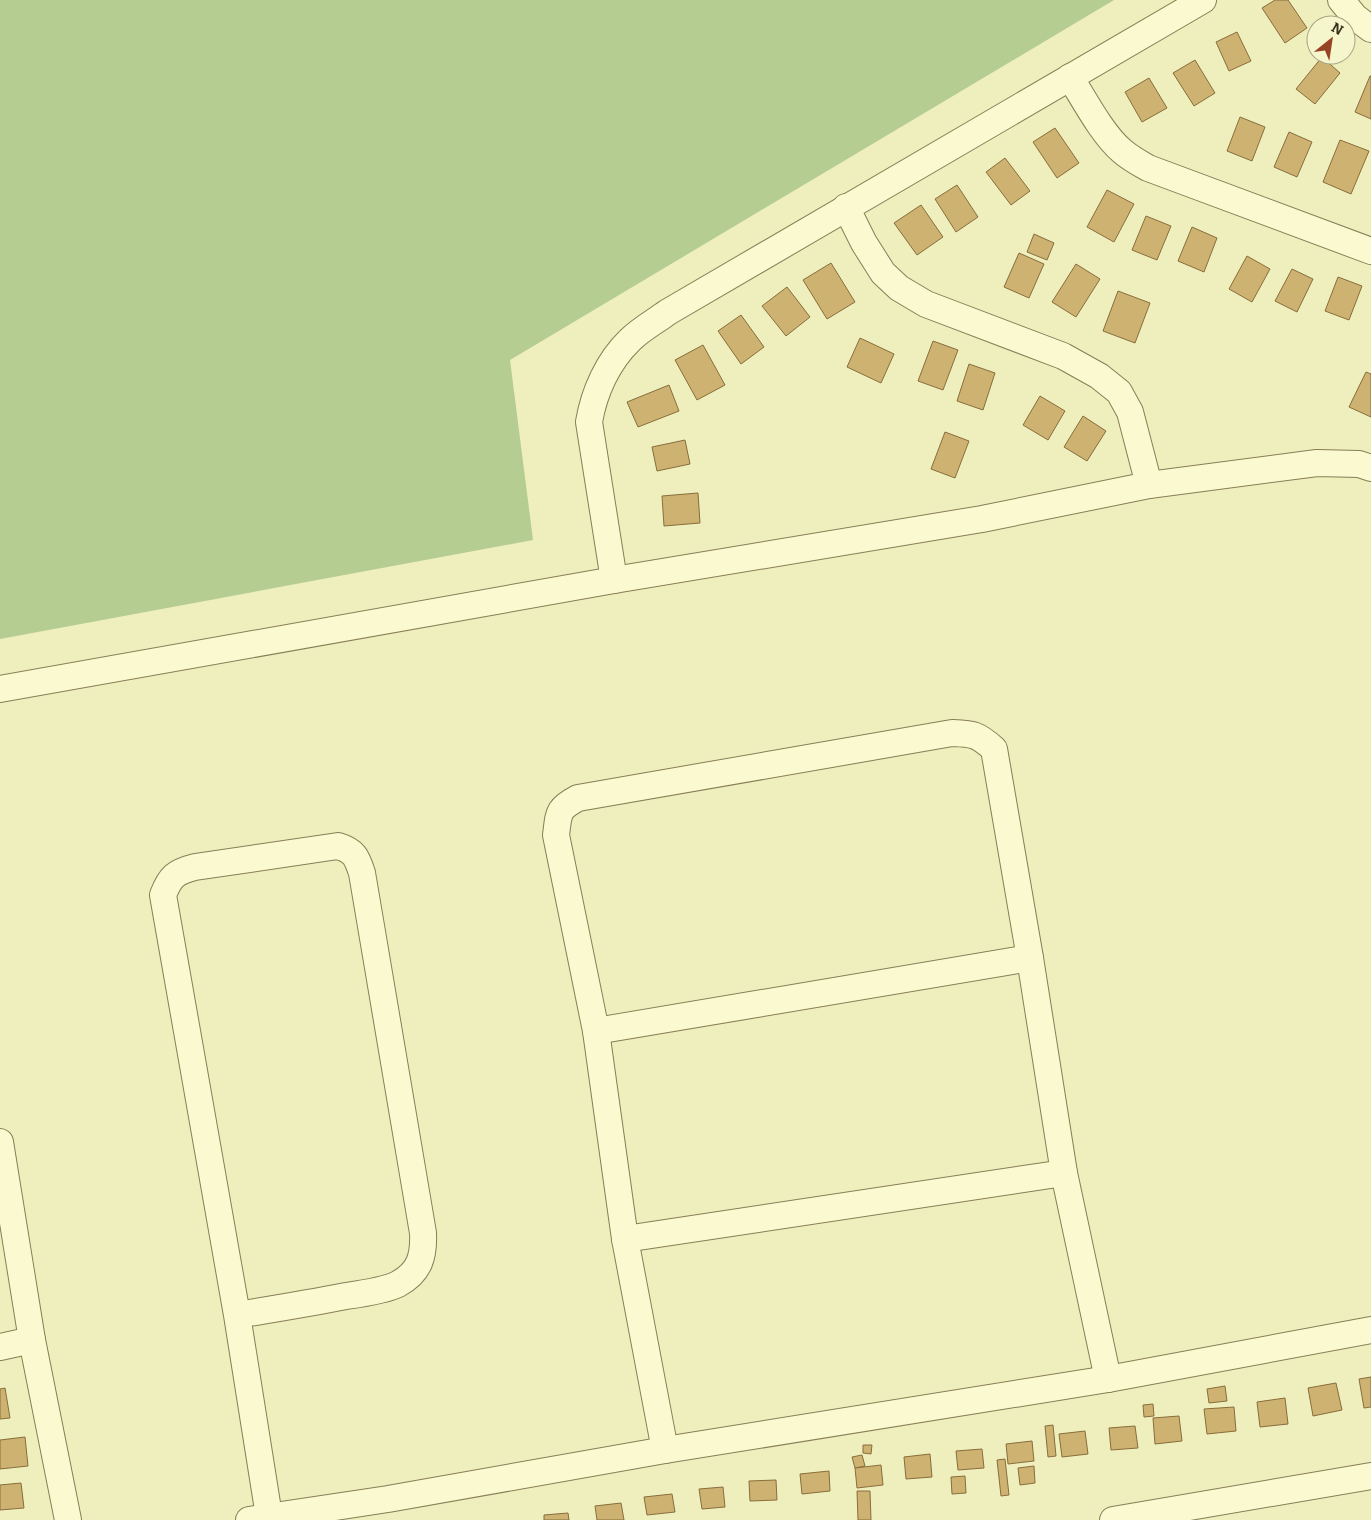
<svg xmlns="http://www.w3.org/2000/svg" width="1371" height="1520" font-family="Bitter,serif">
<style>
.green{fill:#b5cd91}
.building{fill:#ceb272;stroke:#876e3b}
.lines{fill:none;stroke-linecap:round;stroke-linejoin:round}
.street-casing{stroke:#877e56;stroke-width:28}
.street{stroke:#faf9d0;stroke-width:26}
</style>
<rect width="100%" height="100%" fill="#efeebd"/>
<polygon class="green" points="0,0 1114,0 510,360 533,540 0,639"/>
<g class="building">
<polygon points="1275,0 1288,0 1307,28 1285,43 1262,8"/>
<polygon points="1237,32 1251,61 1229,71 1216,42"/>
<polygon points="1322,57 1340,73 1315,104 1296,89"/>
<polygon points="1195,60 1215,93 1194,106 1173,73"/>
<polygon points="1370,76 1371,76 1371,119 1355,112"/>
<polygon points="1149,78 1167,108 1142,122 1125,92"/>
<polygon points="1240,117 1265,127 1252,161 1227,151"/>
<polygon points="1055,128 1079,163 1057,178 1033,142"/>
<polygon points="1289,132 1312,142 1297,177 1274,167"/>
<polygon points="1340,140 1369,151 1351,194 1323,182"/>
<polygon points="1005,158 1030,191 1011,205 986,172"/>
<polygon points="957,185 978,217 956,232 935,199"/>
<polygon points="1107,190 1134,204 1114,242 1087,227"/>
<polygon points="921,205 943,237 917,255 894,223"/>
<polygon points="1146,216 1171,226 1157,260 1132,250"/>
<polygon points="1192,227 1217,238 1204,272 1178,261"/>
<polygon points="1034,234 1054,243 1047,260 1027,252"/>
<polygon points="1019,253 1044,264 1029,298 1004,287"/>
<polygon points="1247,256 1270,269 1252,302 1229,289"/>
<polygon points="831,263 855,302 827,319 803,280"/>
<polygon points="1076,264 1100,279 1076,317 1052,302"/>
<polygon points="1292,269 1313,279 1297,312 1275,301"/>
<polygon points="1338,277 1362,286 1349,320 1325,311"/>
<polygon points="787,287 810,317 786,336 762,306"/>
<polygon points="1118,291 1150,303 1135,343 1103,331"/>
<polygon points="741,315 764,347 741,364 718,331"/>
<polygon points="860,338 894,354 881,383 847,367"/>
<polygon points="933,341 958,350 943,390 918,381"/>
<polygon points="703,345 725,385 697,400 675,360"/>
<polygon points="969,364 995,373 983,410 957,401"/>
<polygon points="1366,372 1371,374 1371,417 1349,407"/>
<polygon points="669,385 679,411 638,427 627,402"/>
<polygon points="1040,396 1065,411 1048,440 1023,425"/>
<polygon points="1083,416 1106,431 1087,461 1064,447"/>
<polygon points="945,432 969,441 955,478 931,469"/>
<polygon points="685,440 690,464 657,471 652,447"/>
<polygon points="698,493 700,523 664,526 662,496"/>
<polygon points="1371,1377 1371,1407 1364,1408 1359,1379"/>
<polygon points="1336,1383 1342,1410 1313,1416 1308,1388"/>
<polygon points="1225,1386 1227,1401 1209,1403 1207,1389"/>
<polygon points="5,1388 10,1418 0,1419 0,1389"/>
<polygon points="1285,1398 1288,1424 1260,1427 1257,1402"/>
<polygon points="1153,1404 1154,1416 1144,1417 1143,1405"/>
<polygon points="1234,1407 1236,1431 1207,1434 1204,1409"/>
<polygon points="1179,1416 1182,1441 1155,1444 1153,1418"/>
<polygon points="1053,1425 1056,1456 1048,1457 1045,1426"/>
<polygon points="1135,1426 1138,1448 1111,1450 1109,1428"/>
<polygon points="1085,1431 1088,1454 1062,1457 1059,1434"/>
<polygon points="25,1437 28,1466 0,1469 0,1440"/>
<polygon points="1032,1441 1034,1461 1008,1464 1006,1444"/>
<polygon points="863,1445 872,1445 871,1454 863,1453"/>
<polygon points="982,1449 984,1468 958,1470 956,1451"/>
<polygon points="930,1454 932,1477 906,1479 904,1457"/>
<polygon points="862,1455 865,1466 855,1468 852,1457"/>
<polygon points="1005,1459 1009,1495 1001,1496 997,1460"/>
<polygon points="881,1465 883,1485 857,1488 855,1468"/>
<polygon points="1034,1466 1035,1483 1020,1485 1018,1468"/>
<polygon points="829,1471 830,1491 802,1494 800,1474"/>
<polygon points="965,1476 966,1493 952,1494 951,1477"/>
<polygon points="776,1480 777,1500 750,1501 749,1481"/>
<polygon points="21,1483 24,1508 0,1510 0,1485"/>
<polygon points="723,1487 725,1507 702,1509 699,1489"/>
<polygon points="857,1491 870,1491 871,1520 858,1520"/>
<polygon points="672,1494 675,1512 647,1515 644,1497"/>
<polygon points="621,1503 624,1520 597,1520 595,1506"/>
<polygon points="568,1513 569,1520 544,1520 544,1515"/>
</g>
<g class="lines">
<defs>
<g id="street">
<polyline points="1341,0 1355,17 1371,29"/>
<path d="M1070,77C1084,99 1102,134 1122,151C1130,158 1139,163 1148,168L1371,251"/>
<polyline points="846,207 864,243 883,273 899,288 926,304 1063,356 1099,376 1119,392 1130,412 1149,485"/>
<path d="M614,580L589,422C594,392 608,361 630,340C641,329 656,321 668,312L1203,0"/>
<polyline points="0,689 614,580 982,519 1149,485 1317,463 1359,464 1371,468"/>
<polyline points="596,1031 1030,958"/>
<polyline points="0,1142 32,1340 68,1520"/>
<polyline points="625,1239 1064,1173"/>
<path d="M237,1315C274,1309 310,1303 346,1296C360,1294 387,1290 398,1284C420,1272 424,1256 423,1233L362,873C357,858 355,851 338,846L195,867C175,872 170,877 163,895L237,1315L269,1516"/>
<polyline points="0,1347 32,1340"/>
<path d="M665,1450L625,1239L596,1031L556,835C559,813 557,809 578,798L952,733C974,734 977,734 994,749L1030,958L1064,1173L1108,1379"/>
<polyline points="249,1520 388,1499 665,1450 1108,1379 1371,1330"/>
<polyline points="1113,1520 1371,1476"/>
</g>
</defs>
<use href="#street" class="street-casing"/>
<use href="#street" class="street"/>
</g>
<g transform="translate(1331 40) rotate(30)"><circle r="24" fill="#f6f6cd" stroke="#a9a686"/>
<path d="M0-4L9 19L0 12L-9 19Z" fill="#974424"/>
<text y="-8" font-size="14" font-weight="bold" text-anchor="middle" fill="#362f1b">N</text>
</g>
</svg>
